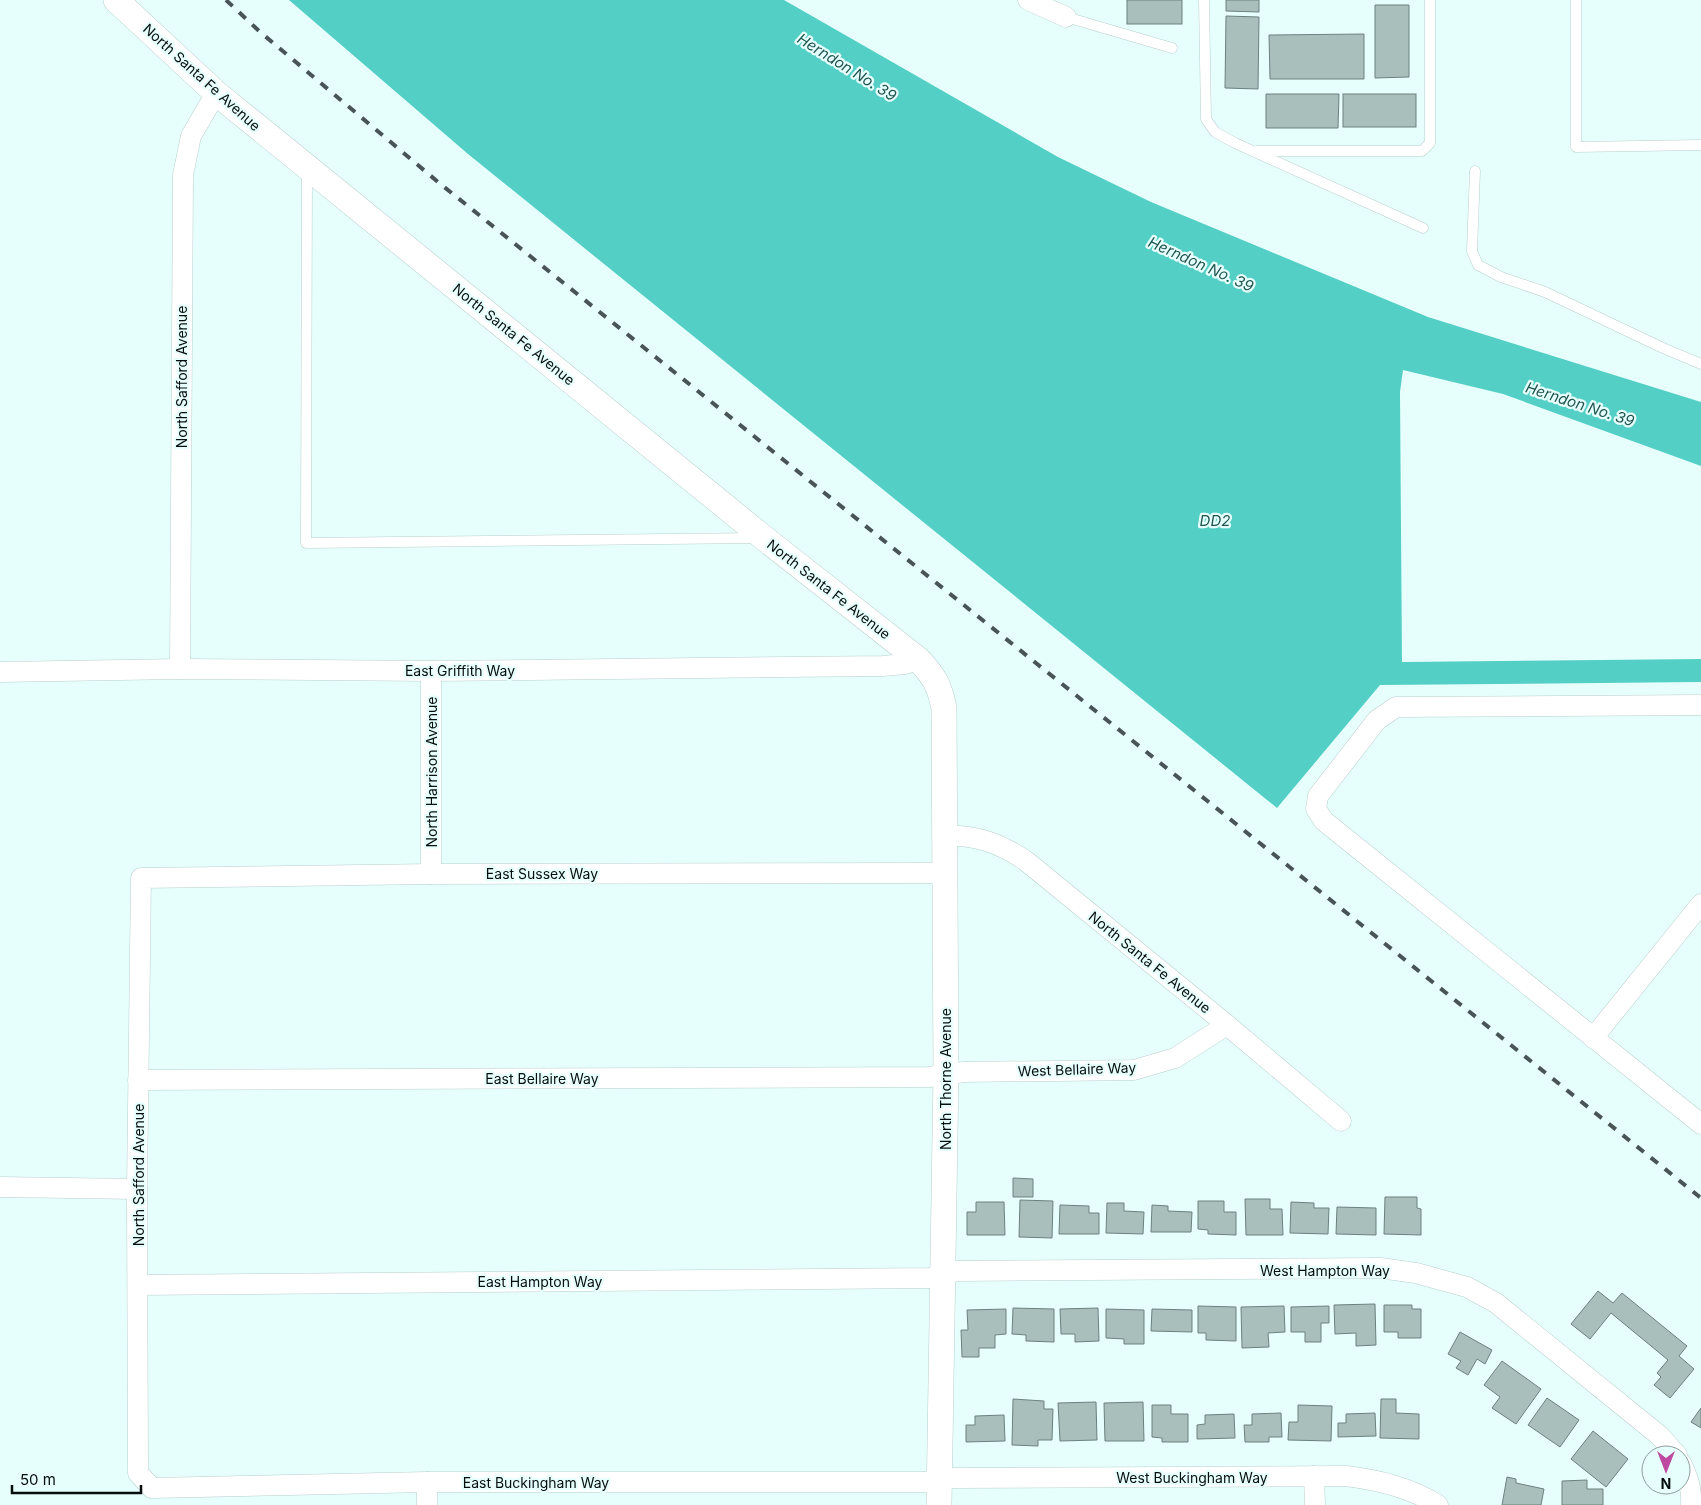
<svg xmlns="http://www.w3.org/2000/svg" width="1701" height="1505" font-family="Inter,sans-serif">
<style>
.water{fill:#53cfc6}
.building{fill:#a8bfbc;stroke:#6c817f}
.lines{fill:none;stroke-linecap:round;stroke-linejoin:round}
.service-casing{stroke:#b8cfcc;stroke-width:11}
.minor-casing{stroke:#b8cfcc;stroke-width:21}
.tertiary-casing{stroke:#b8cfcc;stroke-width:26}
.service{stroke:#fff;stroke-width:10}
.minor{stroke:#fff;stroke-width:20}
.tertiary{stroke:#fff;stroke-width:25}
.rail{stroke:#485554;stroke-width:4;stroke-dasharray:9 9;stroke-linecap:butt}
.labels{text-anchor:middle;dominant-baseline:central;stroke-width:4.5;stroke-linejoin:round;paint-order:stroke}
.street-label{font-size:14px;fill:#060e0d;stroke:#e7fffc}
.water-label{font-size:15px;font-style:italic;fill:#1f5450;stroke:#e7fffc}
</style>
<rect width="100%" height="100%" fill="#e7fffc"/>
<polygon class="water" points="289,0 784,0 1058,157 1151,202 1428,317 1701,402 1701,466 1503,394 1403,370 1400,392 1402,662 1701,659 1701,682 1380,685 1277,808 468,154"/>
<g class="building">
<rect x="1127" y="0" width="55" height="24"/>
<polygon points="1226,0 1259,0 1259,12 1226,11"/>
<polygon points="1375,5 1409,5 1409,77 1375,78"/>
<polygon points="1226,16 1259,17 1258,89 1225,88"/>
<polygon points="1364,34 1364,79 1270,79 1269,35"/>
<polygon points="1266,94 1339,94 1338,128 1266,128"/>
<rect x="1343" y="94" width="73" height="33"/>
<polygon points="1013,1178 1033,1179 1033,1197 1013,1197"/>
<polygon points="1385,1197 1417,1197 1417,1208 1421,1209 1421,1235 1384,1234"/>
<polygon points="1245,1199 1270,1199 1270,1209 1282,1209 1283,1235 1246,1235"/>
<polygon points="1020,1200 1053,1201 1052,1238 1019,1237"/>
<polygon points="1198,1201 1224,1201 1224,1212 1236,1212 1236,1235 1208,1234 1208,1230 1198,1229"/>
<polygon points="976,1202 1004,1202 1005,1235 967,1235 967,1212 976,1212"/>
<polygon points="1291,1202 1314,1203 1314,1208 1329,1208 1328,1234 1290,1233"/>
<polygon points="1107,1203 1124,1203 1124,1211 1144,1212 1143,1234 1106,1233"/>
<polygon points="1060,1205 1089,1206 1089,1213 1099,1213 1099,1234 1059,1234"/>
<polygon points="1152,1205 1168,1206 1168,1211 1192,1212 1191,1232 1151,1232"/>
<polygon points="1337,1207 1376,1208 1376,1235 1336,1234"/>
<polygon points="1598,1291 1613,1303 1622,1293 1687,1346 1679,1356 1694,1369 1670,1398 1654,1385 1661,1377 1657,1373 1668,1360 1611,1313 1590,1339 1571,1324"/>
<polygon points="1375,1304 1376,1345 1356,1346 1356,1333 1335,1334 1334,1305"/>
<polygon points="1384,1305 1412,1305 1412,1309 1421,1309 1421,1338 1398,1338 1398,1332 1384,1332"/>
<polygon points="1198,1306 1236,1307 1236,1341 1206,1340 1206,1333 1198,1333"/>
<polygon points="1284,1306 1285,1332 1268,1333 1269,1347 1242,1348 1241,1307"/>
<polygon points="1329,1306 1329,1323 1321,1323 1321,1342 1305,1342 1305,1332 1291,1332 1291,1307"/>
<polygon points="1013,1308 1054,1309 1054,1342 1026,1341 1026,1335 1012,1334"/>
<polygon points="1098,1308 1099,1341 1075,1342 1075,1334 1061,1334 1060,1309"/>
<polygon points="1006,1309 1006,1334 995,1335 995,1348 979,1348 979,1357 962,1357 961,1330 968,1330 967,1310"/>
<polygon points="1106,1309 1144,1310 1144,1344 1124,1344 1124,1339 1106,1338"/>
<polygon points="1152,1309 1192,1310 1192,1332 1151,1331"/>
<polygon points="1460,1332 1492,1350 1485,1364 1477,1359 1468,1375 1456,1368 1461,1361 1448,1354"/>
<polygon points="1502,1361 1541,1389 1516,1424 1492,1408 1500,1397 1484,1385"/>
<polygon points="1547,1398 1579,1420 1560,1447 1528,1425"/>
<polygon points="1013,1399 1044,1401 1044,1409 1053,1409 1052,1440 1038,1440 1038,1446 1012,1445"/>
<polygon points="1381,1399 1396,1399 1396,1413 1419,1414 1419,1439 1380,1438"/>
<polygon points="1096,1402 1097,1440 1060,1441 1058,1403"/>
<polygon points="1143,1402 1144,1441 1105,1441 1104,1403"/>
<polygon points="1152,1405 1171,1405 1171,1414 1188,1414 1188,1442 1162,1442 1162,1438 1152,1437"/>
<polygon points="1298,1405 1332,1406 1331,1441 1288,1440 1289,1422 1298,1422"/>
<polygon points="1701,1408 1701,1428 1691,1422"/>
<polygon points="1281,1413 1282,1437 1269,1437 1269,1442 1245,1442 1244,1425 1252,1425 1252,1414"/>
<polygon points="1375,1413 1376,1436 1338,1437 1338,1423 1346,1423 1346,1414"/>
<polygon points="1234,1414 1235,1438 1197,1439 1197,1425 1205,1424 1205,1415"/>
<polygon points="1004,1415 1005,1441 966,1442 966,1425 975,1425 975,1416"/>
<polygon points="1593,1431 1628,1459 1606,1487 1571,1459"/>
<polygon points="1507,1477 1516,1479 1516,1483 1544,1489 1541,1505 1502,1505"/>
<polygon points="1587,1480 1587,1489 1603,1489 1603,1505 1562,1505 1562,1481"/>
</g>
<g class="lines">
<defs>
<g id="service">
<polyline points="1204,0 1206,119 1215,132 1235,143 1423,228"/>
<polyline points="1576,0 1576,147 1701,145"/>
<polyline points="1066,17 1172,48"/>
<polyline points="1257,151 1422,151 1430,143 1430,0"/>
<polyline points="307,169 306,543 758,538"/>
<polyline points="1475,171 1472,251 1478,265 1501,277 1545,292 1663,348 1701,364"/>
</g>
<g id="minor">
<polyline points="1028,0 1066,17"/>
<polyline points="180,669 183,175 191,136 216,93"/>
<polyline points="0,672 180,669 431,671 883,666 905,664 919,660"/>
<polyline points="1701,705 1396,707 1377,720 1318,796 1316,809 1324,821 1701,1124"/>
<path d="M944,835C978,836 998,842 1026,861L1227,1025L1341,1121"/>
<path d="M944,873L431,874L141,878L137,1189L138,1473L152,1488L427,1482H924L954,1478L1346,1476C1378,1480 1410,1487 1438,1505"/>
<polyline points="431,874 431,671"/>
<polyline points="1593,1038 1701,904"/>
<polyline points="138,1080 929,1077 964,1072 1134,1070 1175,1058 1227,1025"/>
<polyline points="0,1187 137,1189"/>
<polyline points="138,1285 930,1278 956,1271 1380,1268 1416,1273 1467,1287 1496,1303 1660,1436 1677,1455"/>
<path d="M1681,1463C1688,1477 1692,1489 1691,1505"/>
<polyline points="1314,1476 1315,1505"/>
<polyline points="427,1482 427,1505"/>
</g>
<path id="tertiary" d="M116,0L216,93L764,538L919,660C935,678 939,684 944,708L946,1074L939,1505"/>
</defs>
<use href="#service" class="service-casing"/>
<use href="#minor" class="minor-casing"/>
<use href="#tertiary" class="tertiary-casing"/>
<use href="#service" class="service"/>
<use href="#minor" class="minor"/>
<use href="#tertiary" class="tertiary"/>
<polyline class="rail" points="226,0 259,31 438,182 1701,1198"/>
</g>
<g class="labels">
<g class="street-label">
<text transform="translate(202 77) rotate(42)">North Santa Fe Avenue</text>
<text transform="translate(514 334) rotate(39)">North Santa Fe Avenue</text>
<text transform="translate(181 377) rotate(-90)">North Safford Avenue</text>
<text transform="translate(829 589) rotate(38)">North Santa Fe Avenue</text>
<text x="460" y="670">East Griffith Way</text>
<text transform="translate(431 772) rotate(-90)">North Harrison Avenue</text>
<text x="542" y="873">East Sussex Way</text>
<text transform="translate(1150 962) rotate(39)">North Santa Fe Avenue</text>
<text transform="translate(1077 1069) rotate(-2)">West Bellaire Way</text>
<text x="542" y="1078">East Bellaire Way</text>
<text transform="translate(945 1079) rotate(-90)">North Thorne Avenue</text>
<text transform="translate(138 1175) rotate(-90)">North Safford Avenue</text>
<text x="1325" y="1270">West Hampton Way</text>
<text x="540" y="1281">East Hampton Way</text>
<text x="1192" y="1477">West Buckingham Way</text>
<text x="536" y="1482">East Buckingham Way</text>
</g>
<g class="water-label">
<text transform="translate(847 67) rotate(32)">Herndon No. 39</text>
<text transform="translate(1201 264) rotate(24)">Herndon No. 39</text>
<text transform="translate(1580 404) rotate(18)">Herndon No. 39</text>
<text x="1215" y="520">DD2</text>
</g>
</g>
<g transform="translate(1666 1470) rotate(180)"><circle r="24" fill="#e7fffc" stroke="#8d9f9c"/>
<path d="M0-4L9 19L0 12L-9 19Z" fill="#bd49a1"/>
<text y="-8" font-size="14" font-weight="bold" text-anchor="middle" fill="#060e0d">N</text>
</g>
<path d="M12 1485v8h129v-8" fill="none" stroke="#060e0d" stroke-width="2.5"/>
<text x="20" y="1485" font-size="15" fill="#060e0d" stroke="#e7fffc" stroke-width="4" paint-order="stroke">50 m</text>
</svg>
